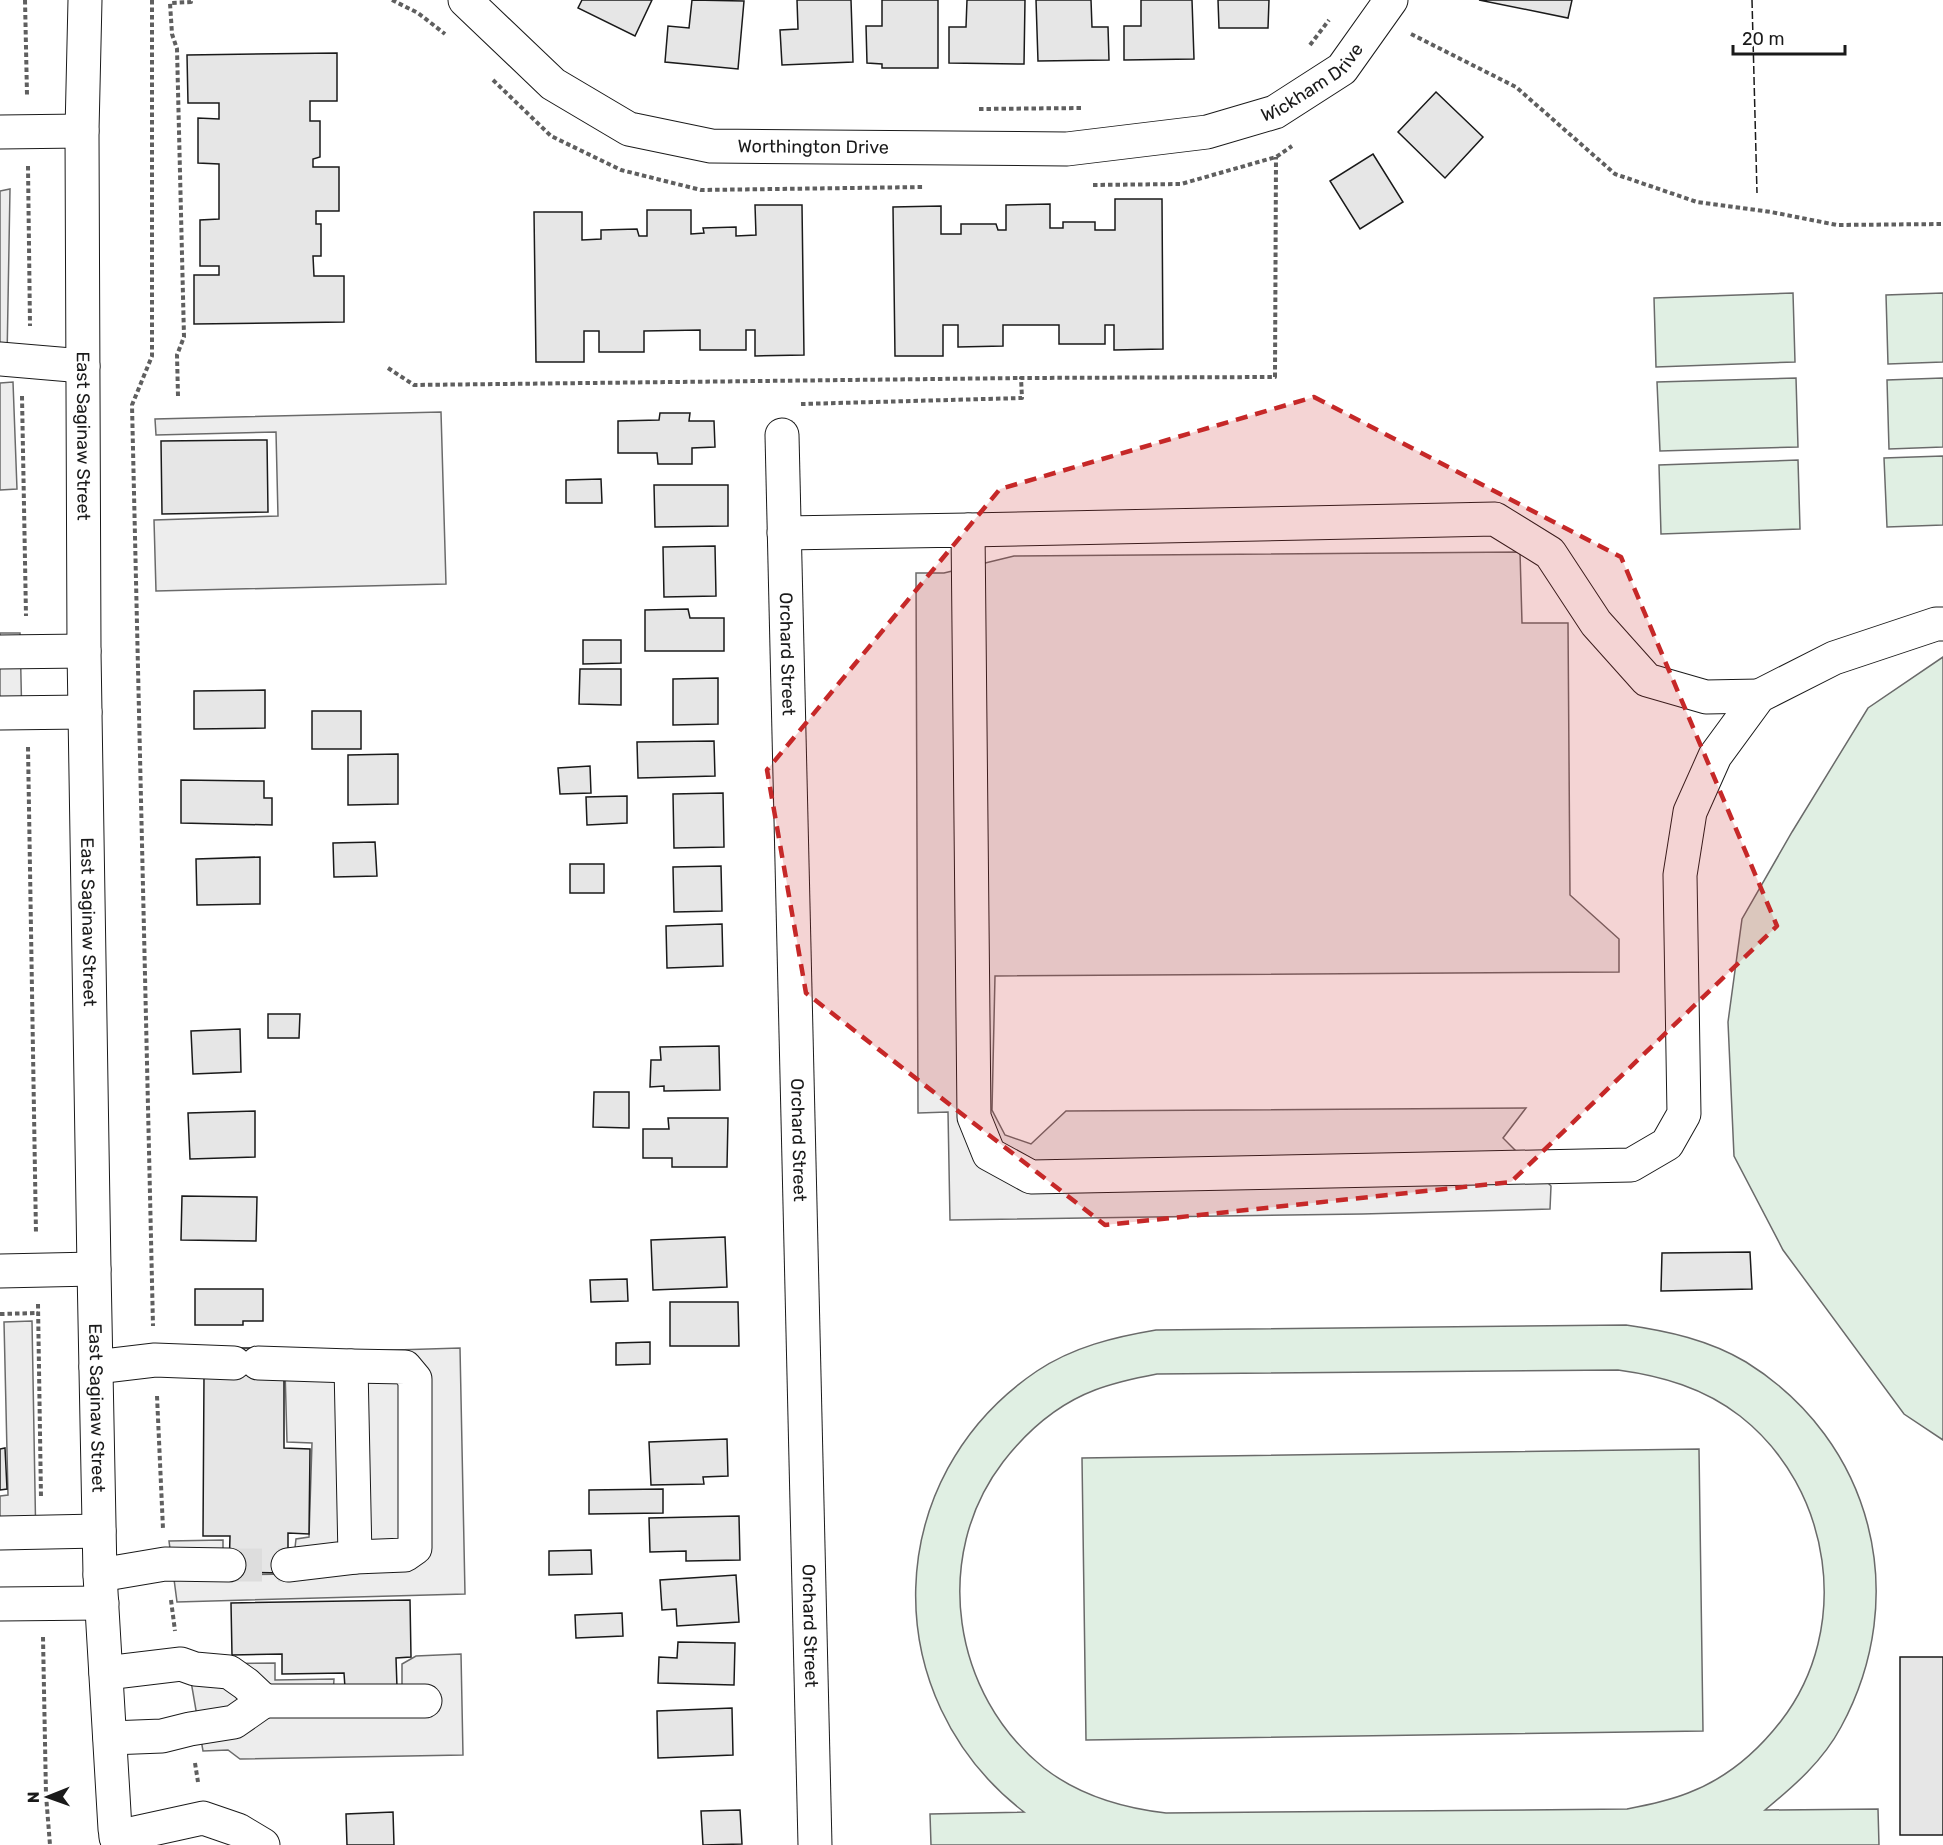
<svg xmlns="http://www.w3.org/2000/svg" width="1943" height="1845" font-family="Rubik,sans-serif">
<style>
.green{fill:#e0efe3;stroke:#6a6a6a;stroke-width:1.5;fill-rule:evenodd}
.parking{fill:#ededed;stroke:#6a6a6a;stroke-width:1.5}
.building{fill:#e6e6e6;stroke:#1a1a1a;stroke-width:1.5}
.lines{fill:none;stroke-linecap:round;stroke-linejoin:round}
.minor-tunnel{stroke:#ddd;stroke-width:33;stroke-dasharray:33 16;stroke-linecap:butt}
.minor-casing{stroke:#1a1a1a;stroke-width:35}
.major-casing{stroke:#1a1a1a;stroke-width:35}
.path{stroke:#5f5f5f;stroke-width:4;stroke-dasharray:4.5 3;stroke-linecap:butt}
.minor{stroke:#fff;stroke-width:33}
.major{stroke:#fff;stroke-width:33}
.fence{stroke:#1a1a1a;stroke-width:1.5;stroke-dasharray:8 3;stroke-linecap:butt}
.marked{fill:#c62828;fill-opacity:0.2;stroke:#c62828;stroke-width:4.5;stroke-dasharray:12 8;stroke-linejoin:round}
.labels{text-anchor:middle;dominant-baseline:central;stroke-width:4.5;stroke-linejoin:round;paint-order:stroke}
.street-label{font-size:18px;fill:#1a1a1a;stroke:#fff}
</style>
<rect width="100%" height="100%" fill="#fff"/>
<g class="green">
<polygon points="1793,293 1795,362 1656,367 1654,298"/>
<polygon points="1943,293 1943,362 1888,364 1886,295"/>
<polygon points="1796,378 1798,447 1660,451 1657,382"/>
<polygon points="1943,378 1943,447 1889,449 1887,380"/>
<polygon points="1943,456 1943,525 1887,527 1884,458"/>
<polygon points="1798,460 1800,529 1661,534 1659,465"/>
<polygon points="1943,657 1943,1440 1904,1414 1783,1250 1734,1156 1728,1022 1742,919 1792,832 1868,708"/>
<path d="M1626,1325C1668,1331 1709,1340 1746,1362C1873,1441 1912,1596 1841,1727C1823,1761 1794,1786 1765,1810L1878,1809L1879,1845H931L930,1814L1024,1812C875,1697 880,1477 1037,1371C1073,1347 1114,1337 1156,1330ZM1618,1370C1662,1376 1704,1388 1740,1416C1832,1488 1853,1628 1781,1721C1757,1752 1725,1779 1688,1793C1668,1801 1648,1805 1627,1809L1166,1813C1122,1808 1080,1796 1044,1768C952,1695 931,1556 1003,1462C1027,1431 1058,1404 1095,1390C1116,1382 1136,1378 1157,1374Z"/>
<polygon points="1699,1449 1703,1731 1086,1740 1082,1458"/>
</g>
<g class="parking">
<polygon points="10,189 7,359 0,360 0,191"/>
<polygon points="13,382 17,489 0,490 0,383"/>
<polygon points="441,412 446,584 156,591 154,520 278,516 276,432 156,435 155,419"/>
<polygon points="1520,552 1522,623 1568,623 1570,895 1619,939 1619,972 995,976 992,1110 1005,1135 1031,1144 1066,1111 1526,1108 1503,1138 1551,1186 1550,1209 1362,1214 950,1220 948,1112 918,1113 916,573 944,573 1014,556"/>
<polygon points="0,633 20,633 22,724 0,725"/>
<polygon points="32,1321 36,1547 0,1548 0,1496 8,1495 4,1322"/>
<polygon points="460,1348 465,1594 177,1602 169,1541 223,1540 223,1575 292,1574 296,1539 309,1537 312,1443 287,1442 285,1369 267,1354"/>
<polygon points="461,1654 463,1755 240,1759 228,1750 203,1751 188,1664 275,1663 275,1680 334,1679 333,1695 402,1689 402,1664 416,1656"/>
</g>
<g class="building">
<polygon points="582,0 652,0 635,36 578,8"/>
<polygon points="692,0 744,1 738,69 665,62 668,26 689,28"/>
<polygon points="797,0 851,0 853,62 782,65 780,30 798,29"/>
<polygon points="882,0 938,0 938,68 882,68 882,64 867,63 866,26 882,26"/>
<polygon points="967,0 1025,0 1024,64 949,63 949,27 966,27"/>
<polygon points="1036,0 1091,0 1092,27 1108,27 1109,60 1038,61"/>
<polygon points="1141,0 1192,0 1194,59 1124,60 1124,26 1141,26"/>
<polygon points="1218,0 1269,0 1268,28 1219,28"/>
<polygon points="1479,0 1572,0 1568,18"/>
<polygon points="337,53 337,101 310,101 310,121 320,121 320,157 313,159 313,167 339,167 339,211 316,211 316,224 321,224 321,256 313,256 314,276 344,276 344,322 194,324 194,275 219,275 219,266 200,266 200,220 219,219 219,164 198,163 198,118 219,119 219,103 188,103 187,55"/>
<polygon points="1436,92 1483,137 1445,178 1398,132"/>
<polygon points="1373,154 1403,202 1360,229 1330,181"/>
<polygon points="1115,199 1162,199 1163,349 1114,350 1114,325 1105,325 1105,344 1059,344 1059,325 1003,325 1003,346 958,347 958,325 943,325 943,356 895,356 893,207 941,206 941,234 961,234 961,224 996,224 998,230 1006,230 1006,205 1050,204 1050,228 1063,228 1063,222 1095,222 1095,230 1115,230"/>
<polygon points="755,205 802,205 804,355 755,356 755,330 746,330 746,350 700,350 700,330 644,331 644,352 599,352 599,331 584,331 584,362 536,362 534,212 582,212 582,240 601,239 601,230 637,229 639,236 647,236 647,210 691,210 691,234 704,233 703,228 736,227 736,236 756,235"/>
<polygon points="660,413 690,413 689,421 714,421 715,447 692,448 692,464 658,464 657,453 618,453 618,421 659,420"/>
<polygon points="267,440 268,512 162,514 161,441"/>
<polygon points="601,479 602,503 566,503 566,480"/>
<polygon points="654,485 728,485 728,526 655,527"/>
<polygon points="715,546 716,596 664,597 663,547"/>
<polygon points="688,609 690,618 724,618 724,651 645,651 645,610"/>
<polygon points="583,640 621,640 621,663 583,664"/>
<polygon points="580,669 621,669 621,705 579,704"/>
<polygon points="718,678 718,724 673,725 673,679"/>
<polygon points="265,690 265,728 194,729 194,691"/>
<rect x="312" y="711" width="49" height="38"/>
<polygon points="714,741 715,776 638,778 637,742"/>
<polygon points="398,754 398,804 348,805 348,755"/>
<polygon points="590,766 591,793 560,794 558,768"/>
<polygon points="181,780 264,781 264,798 272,798 272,825 181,823"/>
<polygon points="723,793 724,847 674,848 673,794"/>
<polygon points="627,796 627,823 587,825 586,797"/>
<polygon points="375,842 377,876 334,877 333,843"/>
<polygon points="260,857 260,904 197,905 196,859"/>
<rect x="570" y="864" width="34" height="29"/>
<polygon points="721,866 722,911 674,912 673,867"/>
<polygon points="722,924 723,966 667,968 666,926"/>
<polygon points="268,1014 300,1014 299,1038 268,1038"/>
<polygon points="240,1029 241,1072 193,1074 191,1031"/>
<polygon points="719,1046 720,1090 664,1091 664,1086 650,1087 651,1060 661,1060 660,1047"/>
<polygon points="594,1092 629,1092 629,1128 593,1127"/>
<polygon points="255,1111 255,1157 190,1159 188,1113"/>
<polygon points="668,1118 728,1118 727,1167 672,1167 672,1158 643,1158 643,1129 669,1129"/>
<polygon points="182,1196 257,1197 256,1241 181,1240"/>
<polygon points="725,1237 727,1287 653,1290 651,1240"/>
<polygon points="1750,1252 1752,1289 1661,1291 1662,1253"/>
<polygon points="627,1279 628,1301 591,1302 590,1280"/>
<polygon points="195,1289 263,1289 263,1321 243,1321 243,1325 195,1325"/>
<polygon points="670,1302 738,1302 739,1346 670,1346"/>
<polygon points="650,1342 650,1364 616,1365 616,1343"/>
<polygon points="234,1348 258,1348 284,1378 284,1448 310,1449 309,1534 288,1533 288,1573 229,1572 230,1536 203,1536 204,1375"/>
<polygon points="727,1439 728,1476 703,1477 704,1484 651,1485 649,1442"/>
<polygon points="5,1448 7,1489 0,1490 0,1449"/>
<polygon points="663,1489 663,1513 589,1514 589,1490"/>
<polygon points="739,1516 740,1560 686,1561 686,1551 650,1552 649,1518"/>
<polygon points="591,1550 592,1574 549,1575 549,1551"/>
<polygon points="736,1575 739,1622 677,1626 676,1609 662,1610 660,1580"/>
<polygon points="410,1600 411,1657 396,1658 397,1687 345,1688 344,1673 282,1674 282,1654 232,1655 231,1603"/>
<polygon points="622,1613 623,1636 576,1638 575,1615"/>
<polygon points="678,1642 735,1643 734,1685 658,1683 659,1657 677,1658"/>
<rect x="1900" y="1657" width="43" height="178"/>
<polygon points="732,1708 733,1755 658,1758 657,1711"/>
<polygon points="740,1810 742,1844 703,1845 701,1811"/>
<polygon points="393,1812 394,1845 347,1845 346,1814"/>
</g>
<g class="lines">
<polyline class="minor-tunnel" points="229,1565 288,1565"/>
<defs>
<g id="minor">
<path id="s1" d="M465,0L553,84L629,129L711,146L1067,149L1207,132L1275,112L1342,69L1391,0"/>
<polyline points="0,132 82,131"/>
<polyline points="0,359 83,366"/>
<path id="s2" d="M782,435L815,1845"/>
<polyline points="968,530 1495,519 1550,553 1596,623 1647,680 1706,697 1759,696"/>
<polyline points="784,533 968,530 974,1117 989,1154 1031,1177 1631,1165 1667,1144 1684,1114 1680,875 1690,812 1715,756 1759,696 1834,658 1936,624 1943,624"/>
<polyline points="0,652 84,651"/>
<polyline points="0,713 85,712"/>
<polyline points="0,1271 94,1269"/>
<polyline points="258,1363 351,1366 355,1557 288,1565"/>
<polyline points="351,1366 405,1367 415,1379 415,1548 405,1555 355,1557"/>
<polyline points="96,1367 155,1360 234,1363"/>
<polyline points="0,1533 99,1531"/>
<polyline points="100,1575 165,1564 229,1565"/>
<polyline points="0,1604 102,1603"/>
<polyline points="106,1673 181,1664 195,1669 229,1672 246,1684 264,1701 234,1722 190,1729 162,1736 110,1738"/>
<polyline points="264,1701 425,1701"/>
<polyline points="116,1837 203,1818 238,1830 263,1845"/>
</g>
<g id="major">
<path id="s3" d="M85,0L82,131L84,651L94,1269L100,1575L115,1829L118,1845"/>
</g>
</defs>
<use href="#minor" class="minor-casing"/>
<use href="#major" class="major-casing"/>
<g class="path">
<polyline points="25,0 27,95"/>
<polyline points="152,0 152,356 132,405 153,1326"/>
<polyline points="392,0 418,13 445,34"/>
<polyline points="1411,34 1516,87 1615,174 1697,202 1771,212 1837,225 1943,224"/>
<polyline points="1310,45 1329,20"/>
<polyline points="493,80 551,136 621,170 701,190 924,187"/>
<polyline points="979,109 1082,108"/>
<polyline points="28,166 30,326"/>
<polyline points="1093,185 1181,184 1276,157 1292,146"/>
<polyline points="388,368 414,385 1021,378"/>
<polyline points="22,396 26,616"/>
<polyline points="178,396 177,355 184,337 177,49 172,34 170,3 191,2 191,0"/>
<polyline points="801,404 1022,398 1021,378 1275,377 1276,157"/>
<polyline points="28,747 36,1234"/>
<polyline points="38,1304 41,1498"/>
<polyline points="0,1314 38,1313"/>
<polyline points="157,1396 163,1529"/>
<polyline points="171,1600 175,1631"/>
<polyline points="43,1637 46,1795 50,1845"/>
<polyline points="195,1763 198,1782"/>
</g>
<use href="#minor" class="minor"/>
<use href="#major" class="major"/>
<polyline class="fence" points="1752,0 1757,193"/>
</g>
<path class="marked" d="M1314,397L1621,557L1777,926L1511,1182L1105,1225L806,993L767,770L1000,489Z"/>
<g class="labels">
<g class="street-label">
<text stroke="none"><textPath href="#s1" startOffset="909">Wickham Drive</textPath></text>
<text stroke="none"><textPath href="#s1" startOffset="396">Worthington Drive</textPath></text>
<text stroke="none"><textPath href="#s3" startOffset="436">East Saginaw Street</textPath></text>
<text stroke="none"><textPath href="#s2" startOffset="219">Orchard Street</textPath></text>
<text stroke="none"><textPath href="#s3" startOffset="922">East Saginaw Street</textPath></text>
<text stroke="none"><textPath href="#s2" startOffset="705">Orchard Street</textPath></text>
<text stroke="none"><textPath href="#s3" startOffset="1408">East Saginaw Street</textPath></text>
<text stroke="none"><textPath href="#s2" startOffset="1191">Orchard Street</textPath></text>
</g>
</g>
<g transform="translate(48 1797) rotate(269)" stroke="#ffffff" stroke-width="4.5" paint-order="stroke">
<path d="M0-4.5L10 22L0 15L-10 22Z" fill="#1a1a1a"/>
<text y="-9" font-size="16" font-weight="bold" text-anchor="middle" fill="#1a1a1a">N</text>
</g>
<path d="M1733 45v9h112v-9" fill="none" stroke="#1a1a1a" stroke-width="3"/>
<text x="1742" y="45" font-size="18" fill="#1a1a1a" stroke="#ffffff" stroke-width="4.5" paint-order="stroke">20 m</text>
</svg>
